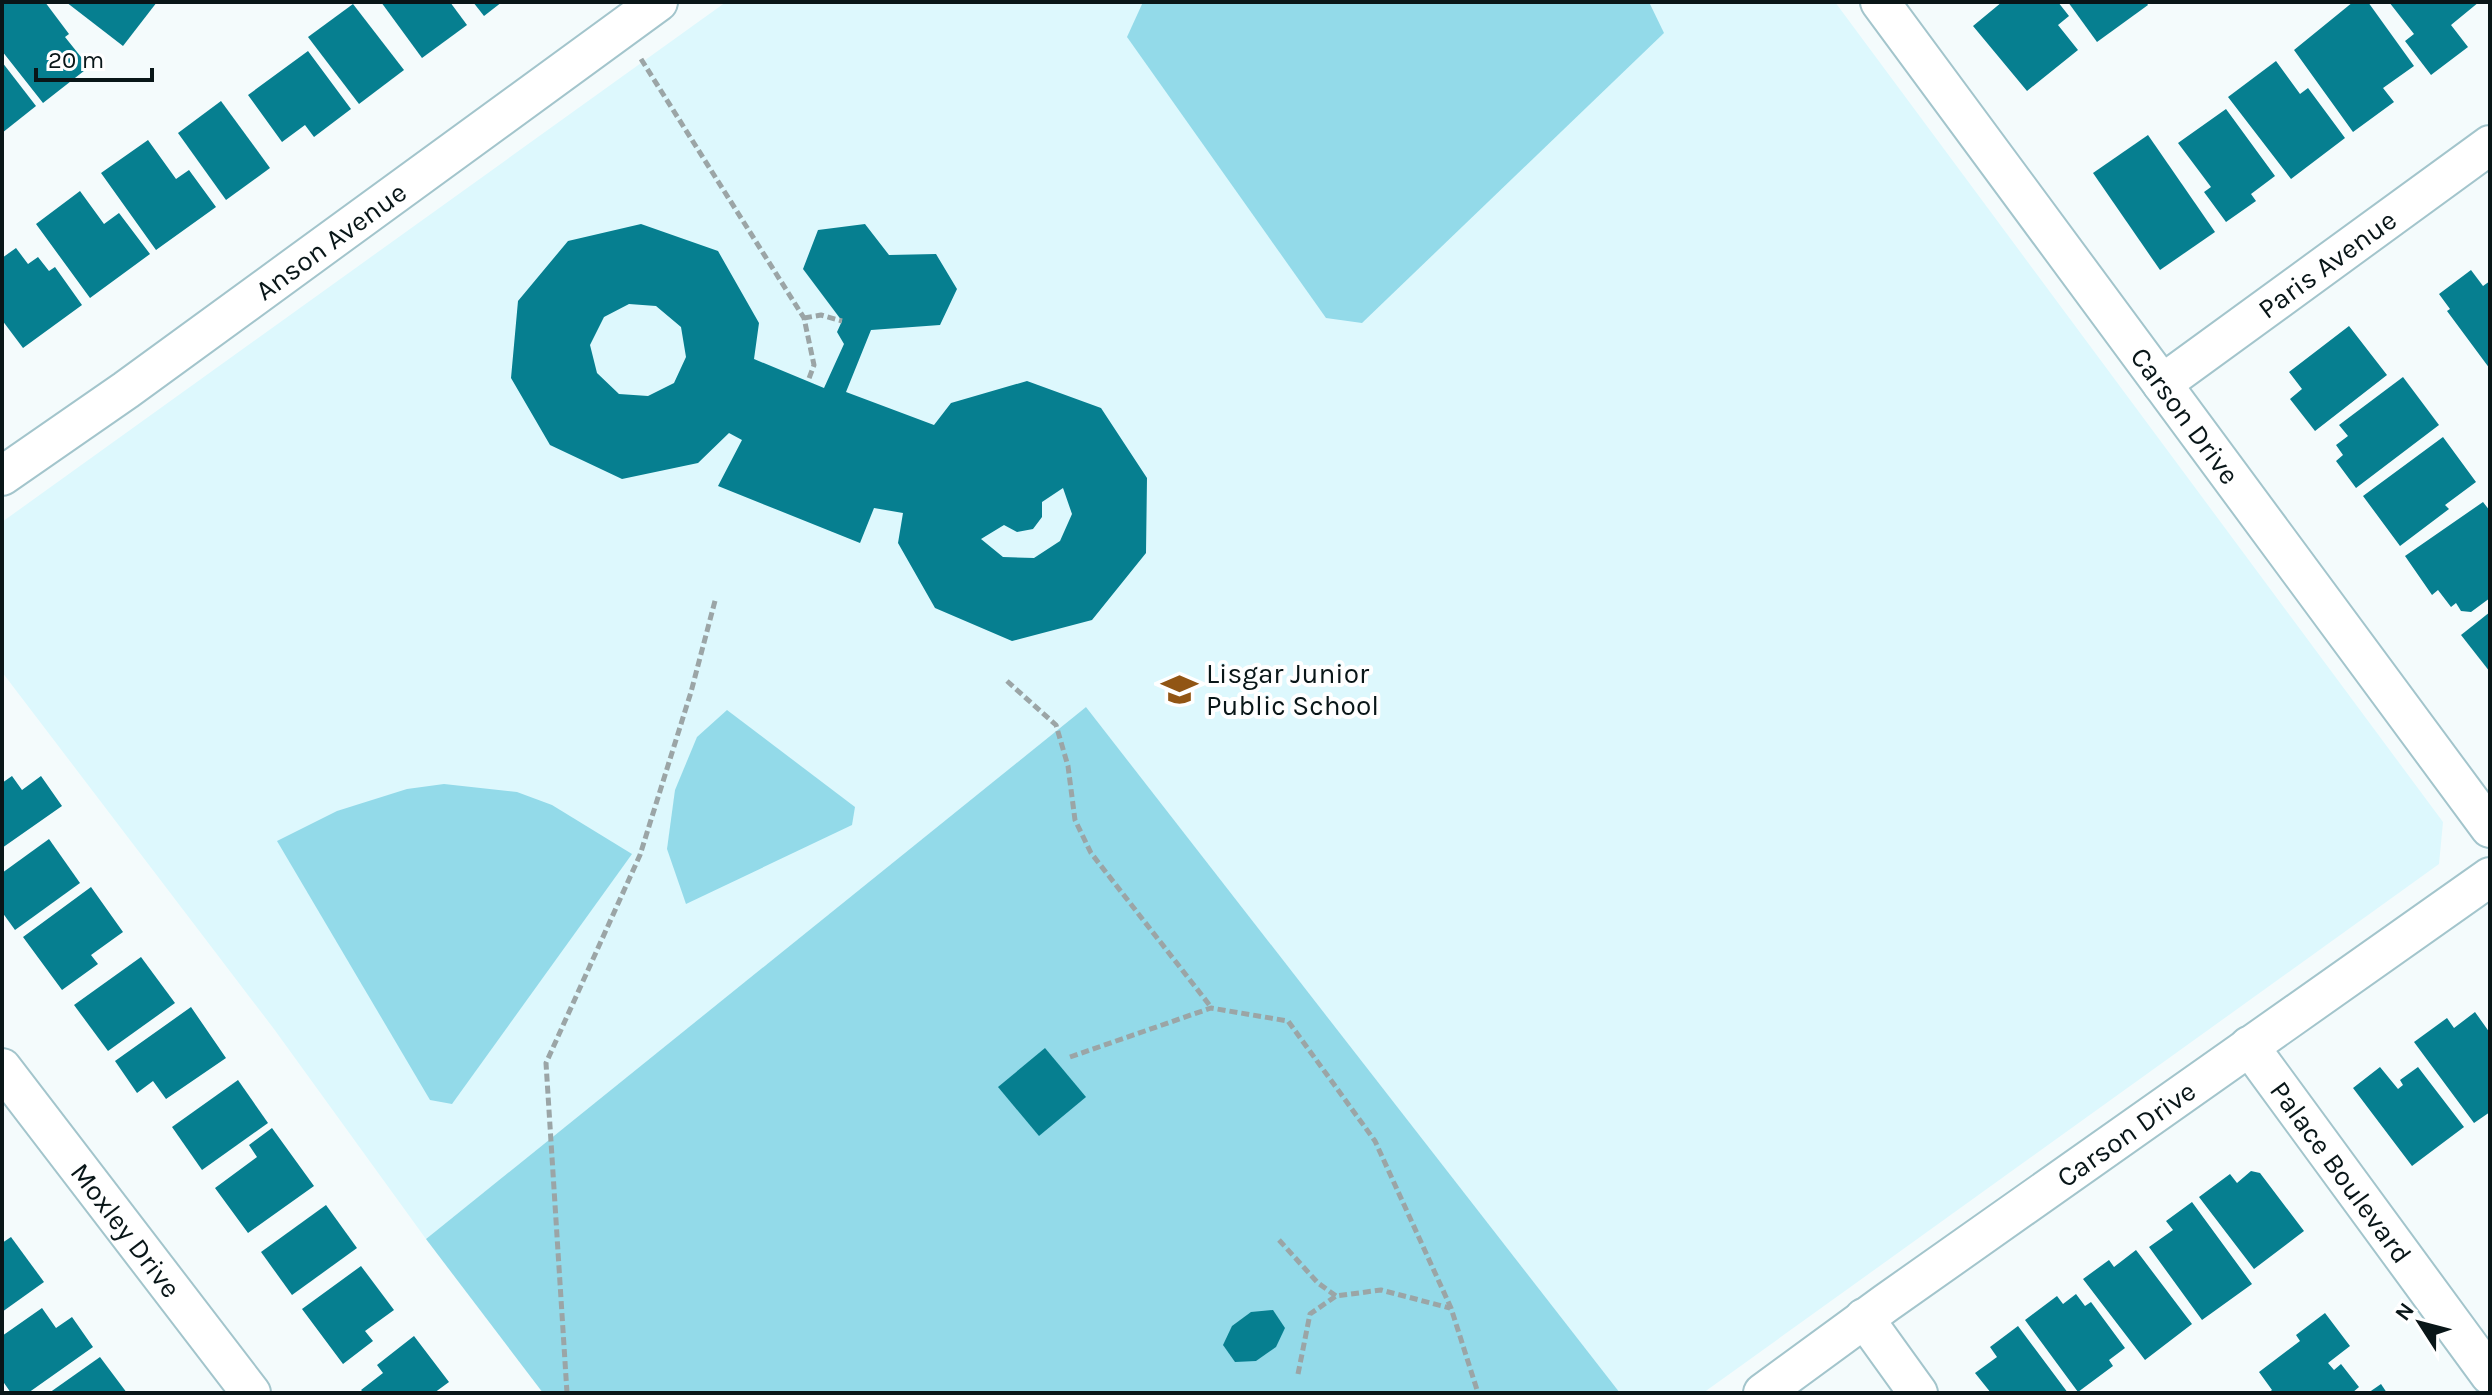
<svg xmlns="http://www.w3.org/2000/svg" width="2492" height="1395" font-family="Karla,sans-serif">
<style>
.built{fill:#ddf8fd}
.green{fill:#93dae9}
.building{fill:#067f90;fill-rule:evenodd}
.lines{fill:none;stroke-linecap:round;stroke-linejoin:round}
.street-casing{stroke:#a3c5cc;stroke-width:42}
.path{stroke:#9ba5a6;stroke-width:5;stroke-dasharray:8 4;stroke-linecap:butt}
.street{stroke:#fff;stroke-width:38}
.labels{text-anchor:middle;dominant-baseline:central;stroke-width:8;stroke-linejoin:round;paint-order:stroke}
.street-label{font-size:28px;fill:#091618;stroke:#fff}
.poi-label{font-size:28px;fill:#091618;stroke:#fff;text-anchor:start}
</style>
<rect width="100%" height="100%" fill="#f4fbfc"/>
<polygon class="built" points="726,2 1835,2 2443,822 2439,864 1703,1393 1620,1393 1086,707 426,1239 274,1029 2,672 2,522"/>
<g class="green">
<polygon points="1143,2 1649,2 1664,33 1362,323 1326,318 1127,37"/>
<polygon points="1086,707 1620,1393 543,1393 426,1239"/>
<polygon points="727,710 855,807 852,825 686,904 667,849 675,790 697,737"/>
<polygon points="444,784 517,792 552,805 632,854 452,1104 430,1100 277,841 337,811 407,789"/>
</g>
<g class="building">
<polygon points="6,2 45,2 69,34 65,37 89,67 43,103 2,51 2,5"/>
<polygon points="66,2 157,2 123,46"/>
<polygon points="381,2 450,2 467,25 422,58"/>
<polygon points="473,2 502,2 484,16"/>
<polygon points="2002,2 2058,2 2069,16 2058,25 2078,50 2027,91 1973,26"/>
<polygon points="2068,2 2146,2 2148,5 2097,42"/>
<polygon points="2353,2 2368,2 2414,66 2383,88 2394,102 2353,132 2294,50"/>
<polygon points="2389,2 2479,2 2451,25 2468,47 2431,75 2405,41 2414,34"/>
<polygon points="353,4 404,70 359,104 308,37"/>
<polygon points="308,51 351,109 314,137 305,125 282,142 248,95"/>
<polygon points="2276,61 2300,94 2308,88 2345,138 2291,179 2228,97"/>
<polygon points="2,62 36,106 2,133"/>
<polygon points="221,101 270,168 226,200 178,133"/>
<polygon points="2226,109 2275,176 2251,194 2256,201 2226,222 2204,192 2211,187 2178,143"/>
<polygon points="2148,135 2215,232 2160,270 2093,173"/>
<polygon points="148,140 176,179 189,170 216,207 156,250 101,173"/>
<polygon points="80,191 104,224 119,213 150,254 90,298 36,224"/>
<path d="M641,224L718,251L759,323L754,359L824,388L844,344L837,332L842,321L803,269L818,230L865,224L889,255L936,254L957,289L940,325L871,330L846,392L934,425L951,403L1027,381L1101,408L1147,478L1146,553L1092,620L1012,641L935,608L898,543L903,513L874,508L860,543L718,486L742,440L729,433L698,463L622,479L550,445L511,378L518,301L568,241ZM629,304L656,306L681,327L686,357L674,383L648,396L619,394L597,373L590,345L604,317ZM1063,488L1072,514L1060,541L1034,558L1003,557L981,539L1004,525L1017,532L1033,529L1042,517V502Z"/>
<polygon points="16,248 28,264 38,257 49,271 55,267 82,305 23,348 2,320 2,258"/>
<polygon points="2471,270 2483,286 2490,281 2490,369 2447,311 2450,309 2439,294"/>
<polygon points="2349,326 2387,375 2315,431 2290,399 2302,389 2289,372"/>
<polygon points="2403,377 2439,425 2356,488 2336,461 2343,455 2336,445 2348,436 2339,425"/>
<polygon points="2443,437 2476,482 2445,505 2449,509 2400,546 2363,496"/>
<polygon points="2483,502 2490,511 2490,598 2471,612 2461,611 2456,603 2451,607 2438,590 2432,595 2405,556"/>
<polygon points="2490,612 2490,672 2461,635"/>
<polygon points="12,776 22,790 41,776 62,806 2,848 2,783"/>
<polygon points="49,839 80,883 15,930 2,912 2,873"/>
<polygon points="91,887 123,932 91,955 98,964 62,990 23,937"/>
<polygon points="141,957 175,1003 108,1051 74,1005"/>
<polygon points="191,1007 226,1058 166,1099 153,1081 137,1093 115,1061"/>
<polygon points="2475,1012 2490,1033 2490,1112 2474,1123 2414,1042 2447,1018 2454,1028"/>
<polygon points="1045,1048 1086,1097 1039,1136 998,1087"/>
<polygon points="2380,1067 2398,1089 2403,1085 2400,1080 2418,1067 2464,1127 2412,1166 2353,1088"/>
<polygon points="238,1080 268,1123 202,1170 172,1127"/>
<polygon points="272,1128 314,1186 248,1233 215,1188 257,1157 249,1145"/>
<polygon points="2251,1171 2260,1173 2304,1231 2254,1269 2199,1197 2230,1174 2237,1183"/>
<polygon points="2192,1202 2252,1284 2202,1320 2149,1247 2173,1230 2166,1221"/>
<polygon points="326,1205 357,1248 292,1295 261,1252"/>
<polygon points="11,1237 44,1282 2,1312 2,1243"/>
<polygon points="2136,1250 2192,1324 2145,1360 2083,1279 2109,1260 2114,1267"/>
<polygon points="361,1266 394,1310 365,1331 373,1341 343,1364 302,1309"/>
<polygon points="2076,1294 2085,1306 2091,1302 2125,1348 2109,1360 2113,1366 2078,1392 2025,1320 2057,1296 2063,1304"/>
<polygon points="42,1308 56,1328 72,1317 93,1347 28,1393 11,1393 2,1380 2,1336"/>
<polygon points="1273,1310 1285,1328 1276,1347 1256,1361 1235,1362 1223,1345 1232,1326 1251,1312"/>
<polygon points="2325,1313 2350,1346 2328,1363 2334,1370 2341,1364 2359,1387 2352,1393 2268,1393 2272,1390 2259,1372 2300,1341 2296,1335"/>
<polygon points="2018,1326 2068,1393 1991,1393 1975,1373 1997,1357 1990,1347"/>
<polygon points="414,1336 449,1382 434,1393 364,1393 361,1390 383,1373 377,1365"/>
<polygon points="100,1357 127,1393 49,1393"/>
<polygon points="2381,1384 2387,1393 2368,1393"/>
</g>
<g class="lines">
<defs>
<g id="street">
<path id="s1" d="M1880,2L2490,828"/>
<path id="s2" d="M2162,384L2490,145"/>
<path id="s3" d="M2,476L126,390L658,2"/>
<path id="s4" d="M2249,1046L2490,1375"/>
<path id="s5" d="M2,1068L251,1393"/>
<polyline points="1864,1318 1918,1393"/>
<path id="s6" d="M1763,1393L1886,1303L2490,877"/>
</g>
</defs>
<use href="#street" class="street-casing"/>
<g class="path">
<polyline points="641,59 804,318 814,365 808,381"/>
<polyline points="804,318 821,315 842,321"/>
<polyline points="1007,681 1056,725 1068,766 1075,820 1091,853 1211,1007"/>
<polyline points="1070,1057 1211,1008 1288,1021 1375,1141 1451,1308 1478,1393"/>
<polyline points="1279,1240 1318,1283 1336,1296"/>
<polyline points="1298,1374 1310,1314 1336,1296 1381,1290 1450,1308"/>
<polyline points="567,1393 546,1063 640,855 691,692 716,597"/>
</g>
<use href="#street" class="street"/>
</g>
<defs>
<symbol id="school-bare" viewBox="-9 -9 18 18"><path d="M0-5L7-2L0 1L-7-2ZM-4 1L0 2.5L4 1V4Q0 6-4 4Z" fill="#915514" stroke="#fff" stroke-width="2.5" paint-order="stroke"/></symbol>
</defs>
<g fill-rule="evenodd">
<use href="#school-bare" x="1154" y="664" width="51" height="51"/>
</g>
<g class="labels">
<g class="street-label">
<text stroke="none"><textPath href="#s3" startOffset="404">Anson Avenue</textPath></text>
<text stroke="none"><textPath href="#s2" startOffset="204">Paris Avenue</textPath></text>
<text stroke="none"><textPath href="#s1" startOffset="514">Carson Drive</textPath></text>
<text stroke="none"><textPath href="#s6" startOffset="446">Carson Drive</textPath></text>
<text stroke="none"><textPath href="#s4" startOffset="156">Palace Boulevard</textPath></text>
<text stroke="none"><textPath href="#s5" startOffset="204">Moxley Drive</textPath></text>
</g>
<g class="poi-label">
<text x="1206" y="673">Lisgar Junior<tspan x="1206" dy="32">Public School</tspan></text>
</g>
</g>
<rect width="2492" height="1395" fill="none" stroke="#091618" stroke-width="8"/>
<g transform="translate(2420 1323) rotate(306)" stroke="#ffffff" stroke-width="6" paint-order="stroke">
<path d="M0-6L14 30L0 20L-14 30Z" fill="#091618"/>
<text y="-12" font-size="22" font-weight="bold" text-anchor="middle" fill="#091618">N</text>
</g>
<path d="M36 68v12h116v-12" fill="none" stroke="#091618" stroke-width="4"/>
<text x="48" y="68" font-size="24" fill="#091618" stroke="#ffffff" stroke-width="6" paint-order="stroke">20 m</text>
</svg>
